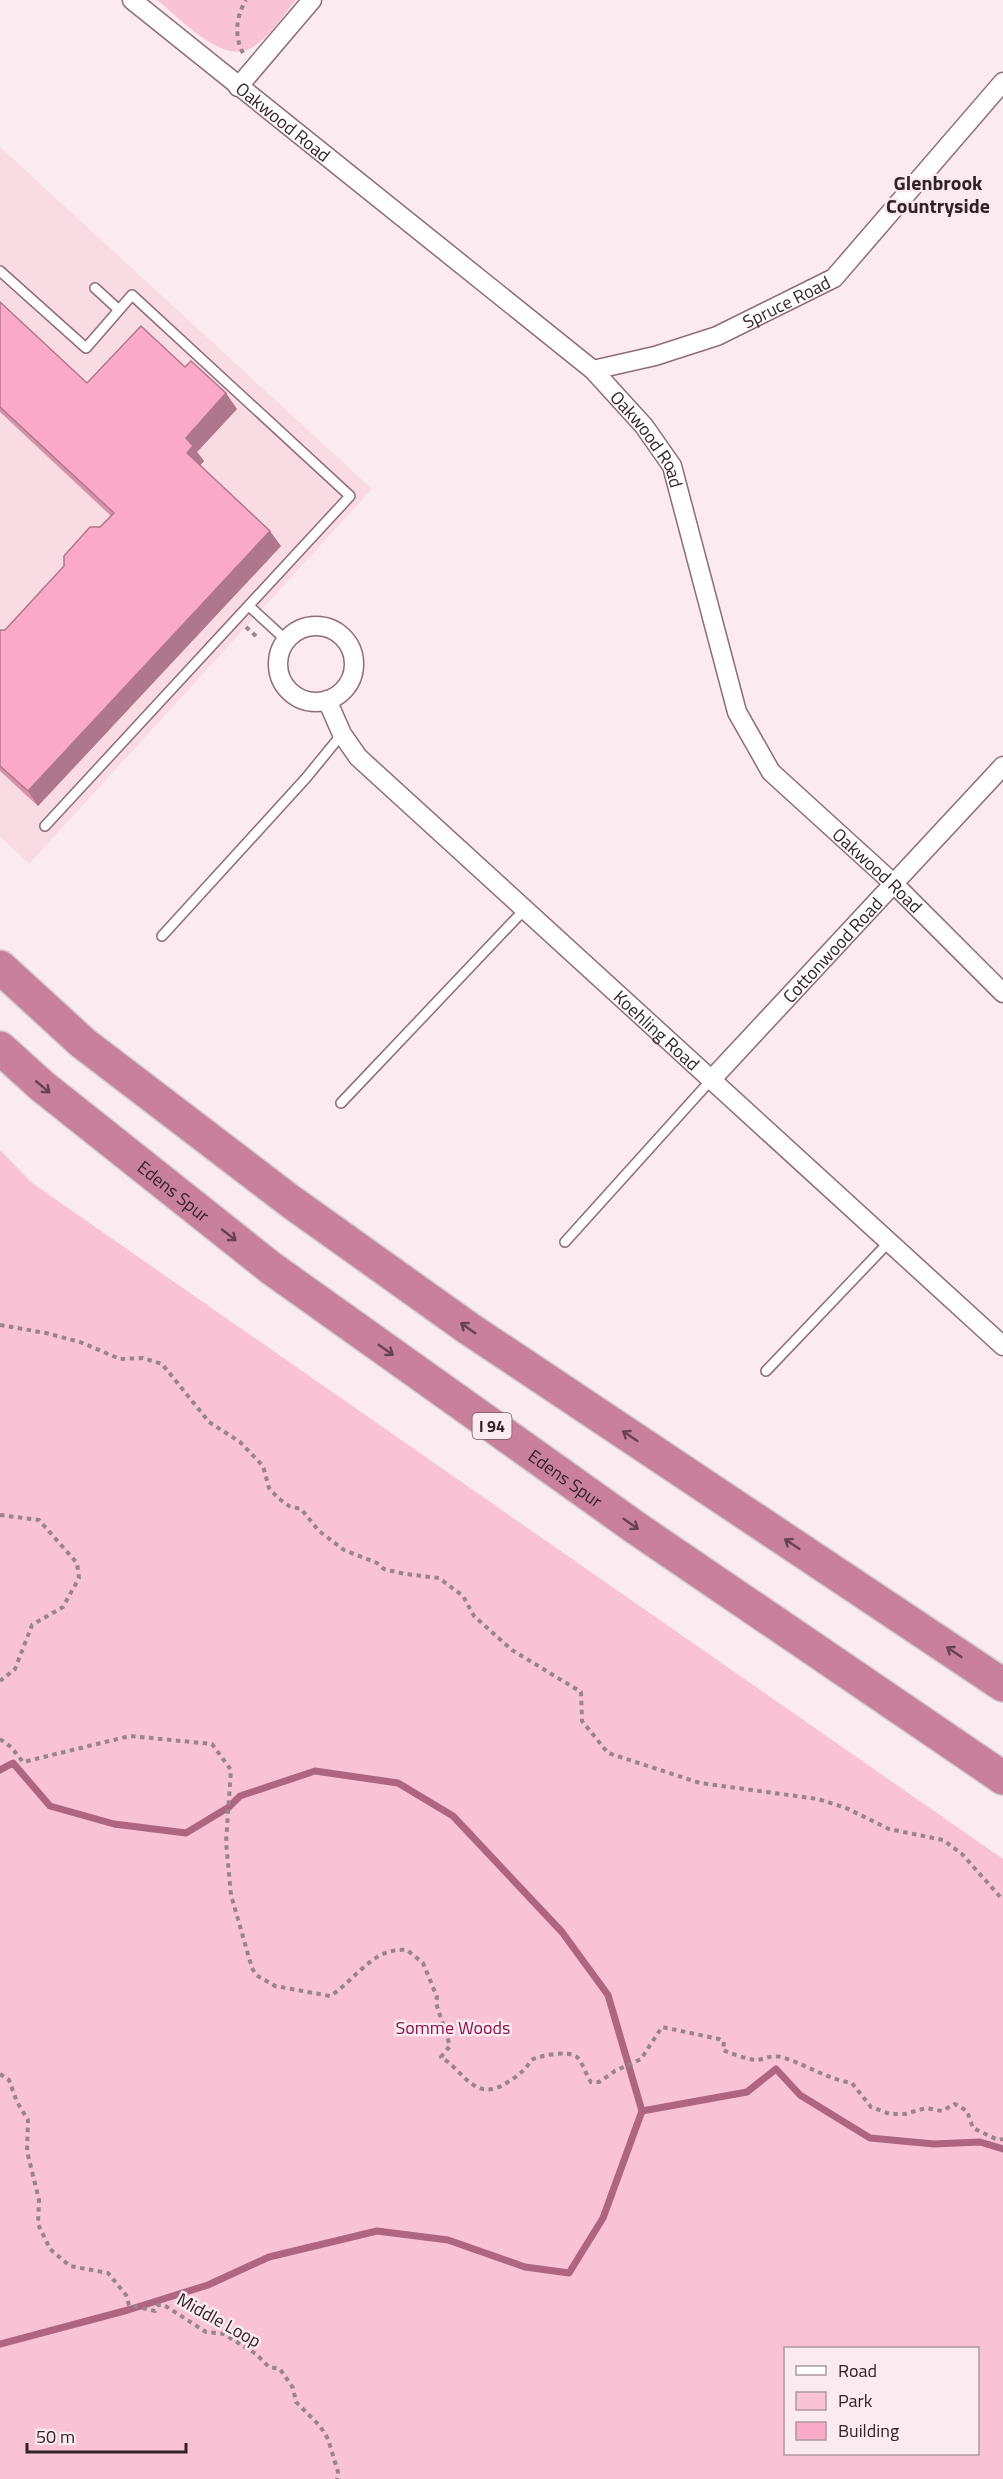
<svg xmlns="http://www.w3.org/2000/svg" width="1003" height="2479" font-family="'Titillium Web',sans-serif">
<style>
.built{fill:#f9dbe4}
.green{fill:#fac2d5;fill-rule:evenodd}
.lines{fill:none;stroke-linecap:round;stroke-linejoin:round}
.stream{stroke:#ad6580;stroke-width:7}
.lane-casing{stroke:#8f6c78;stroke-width:12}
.street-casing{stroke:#8f6c78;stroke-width:21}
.highway-casing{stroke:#d2cfd0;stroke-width:36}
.path{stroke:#96868c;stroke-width:4;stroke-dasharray:4.5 4.5;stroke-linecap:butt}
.lane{stroke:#fff;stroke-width:9}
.street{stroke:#fff;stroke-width:18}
.highway{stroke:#c9819b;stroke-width:33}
.wall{fill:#d792aa}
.shaded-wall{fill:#af778b}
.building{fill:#faaac6;stroke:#af778b;stroke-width:1.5}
.oneway{stroke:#674450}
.labels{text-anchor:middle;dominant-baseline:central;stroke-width:5;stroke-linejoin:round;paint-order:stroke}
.shield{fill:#fbeaf0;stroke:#6e5f64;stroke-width:1.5}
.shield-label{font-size:16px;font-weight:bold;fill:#322328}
.street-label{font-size:18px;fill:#322328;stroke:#fbeaf0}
.park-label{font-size:18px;fill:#89144e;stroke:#fbeaf0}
.neighbourhood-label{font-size:20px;font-weight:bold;fill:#322328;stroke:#fbeaf0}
</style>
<rect width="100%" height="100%" fill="#fbeaf0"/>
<polygon class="built" points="0,147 372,489 29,864 0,836"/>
<g class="green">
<path d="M157,0H296C283,15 269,38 251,48C222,65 180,18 157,0Z"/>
<path d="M0,1150L32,1183L1003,1859V2479H0ZM786,2348H978V2454H786Z"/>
</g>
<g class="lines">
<g class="stream">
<polyline points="0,1770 13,1763 50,1806 114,1824 186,1833 229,1807 240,1796 315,1771 398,1783 453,1816 562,1932 608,1995 642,2111 603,2218 569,2273 525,2267 448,2240 377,2231 269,2257 208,2285 128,2310 0,2344"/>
<polyline points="642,2111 747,2092 776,2069 800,2095 870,2138 934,2144 980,2142 1003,2149"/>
</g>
<defs>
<g id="lane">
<polyline points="0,271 86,348 132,295 350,496 45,826"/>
<polyline points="95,288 119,310"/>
<polyline points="249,606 286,640"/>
<polyline points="162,936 306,778 342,734"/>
<polyline points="341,1103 525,909"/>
<polyline points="565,1242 711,1080"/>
<polyline points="766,1371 889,1242"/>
</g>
<g id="street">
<path id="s1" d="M132,0L593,370L644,426L672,466L737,712L771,772L893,883L1003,993"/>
<polyline points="238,87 312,0"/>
<path id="s2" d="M593,370L655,356L717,336L834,278L1003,82"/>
<circle cx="316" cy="664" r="38"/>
<path id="s3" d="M327,700L342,734L358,757L1003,1346"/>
<path id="s4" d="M711,1080L1003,766"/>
</g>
<g id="highway">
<polyline points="0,967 83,1043 290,1201 468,1328 1003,1685"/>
<path id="s5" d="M0,1048L42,1086L271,1268L636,1528L1003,1778"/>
</g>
</defs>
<use href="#lane" class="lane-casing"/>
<use href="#street" class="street-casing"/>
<use href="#highway" class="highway-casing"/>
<g class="path">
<path d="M243,53C234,36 236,16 246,0"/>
<polyline points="246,627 258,638"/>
<polyline points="0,1325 46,1333 80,1342 120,1359 143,1358 162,1364 209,1422 240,1442 263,1466 269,1488 278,1498 289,1506 301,1509 319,1531 344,1550 377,1563 384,1569 405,1574 439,1578 463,1596 474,1616 512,1650 581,1692 582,1721 608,1753 700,1783 818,1799 846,1808 889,1829 943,1840 962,1854 1003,1900"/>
<polyline points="0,1515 39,1520 77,1563 79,1578 63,1607 32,1625 15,1669 0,1681"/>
<path d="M0,1739L11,1747L23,1762L130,1736L212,1744L231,1770L226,1842L231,1895L252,1968L256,1975L275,1986L330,1996C356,1980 372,1947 407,1950L423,1963L437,1997L436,2003L450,2046L441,2057C465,2072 475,2104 508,2082C517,2076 525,2071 531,2060C541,2055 569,2050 577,2057C583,2063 586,2075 591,2082H599L615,2071L641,2059L662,2027L719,2039L724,2042L723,2050C729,2053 752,2061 758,2060C767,2058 772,2055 781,2057C806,2064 826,2079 852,2083L871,2107L890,2114H905L926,2108L942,2111L955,2104L967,2111L973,2128L998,2140L1003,2139"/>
<polyline points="0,2074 9,2080 17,2102 28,2120 27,2151 39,2200 38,2224 50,2249 70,2266 108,2273 126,2295 129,2305 155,2311 158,2305 164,2305 206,2332 224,2334 256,2354 269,2367 280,2369 293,2388 296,2402 320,2426 328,2439 338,2472 337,2479"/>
</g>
<use href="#lane" class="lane"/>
<use href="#street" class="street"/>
<use href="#highway" class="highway"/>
</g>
<polygon class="wall" points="0,302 87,383 185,367 237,409 197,452 204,461 200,465 281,546 38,806 0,771 0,630 5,630 111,516 0,412"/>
<g class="shaded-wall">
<polygon points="226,393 237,409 197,452 204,461 198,468 187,453 186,438"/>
<polygon points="270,531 281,546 38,806 28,791"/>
</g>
<polygon class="building" points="0,302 87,383 141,326 185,367 191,361 226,393 186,438 193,446 187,453 270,531 28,791 0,766 0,630 5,630 64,566 64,556 90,527 100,527 114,513 0,407"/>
<defs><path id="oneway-shaft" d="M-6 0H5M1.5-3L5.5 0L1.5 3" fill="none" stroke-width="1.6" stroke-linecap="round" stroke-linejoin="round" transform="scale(1.5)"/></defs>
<g class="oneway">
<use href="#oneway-shaft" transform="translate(43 1087) rotate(40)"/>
<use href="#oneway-shaft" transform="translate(229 1235) rotate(38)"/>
<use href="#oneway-shaft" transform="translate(468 1328) rotate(-145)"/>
<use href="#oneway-shaft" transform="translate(386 1350) rotate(35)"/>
<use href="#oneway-shaft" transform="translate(630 1436) rotate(-146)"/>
<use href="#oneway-shaft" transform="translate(631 1524) rotate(35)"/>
<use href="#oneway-shaft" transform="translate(792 1544) rotate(-146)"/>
<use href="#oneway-shaft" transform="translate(954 1652) rotate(-146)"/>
</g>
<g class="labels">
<rect class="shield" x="472.5" y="1413" width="39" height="26" rx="4.5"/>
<g class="shield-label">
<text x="492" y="1426">I 94</text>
</g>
<g class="street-label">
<text stroke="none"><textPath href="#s1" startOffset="194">Oakwood Road</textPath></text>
<text stroke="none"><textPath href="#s2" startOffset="206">Spruce Road</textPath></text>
<text stroke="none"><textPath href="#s1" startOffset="680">Oakwood Road</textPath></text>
<text stroke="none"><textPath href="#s1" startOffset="1184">Oakwood Road</textPath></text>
<text stroke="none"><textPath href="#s4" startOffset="178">Cottonwood Road</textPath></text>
<text stroke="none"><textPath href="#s3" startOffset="470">Koehling Road</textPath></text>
<text stroke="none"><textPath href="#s5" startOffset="225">Edens Spur</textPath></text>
<text stroke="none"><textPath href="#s5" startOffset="711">Edens Spur</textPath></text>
<text transform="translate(219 2320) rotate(29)">Middle Loop</text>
</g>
<g class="park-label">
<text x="453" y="2027">Somme Woods</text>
</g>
<g class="neighbourhood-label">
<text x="938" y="182">Glenbrook<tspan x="938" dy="23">Countryside</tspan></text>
</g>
</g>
<rect x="784" y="2347" width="195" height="108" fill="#fbeaf0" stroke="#ab9aa0" stroke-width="1.5"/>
<rect x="796" y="2366" width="30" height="9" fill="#ffffff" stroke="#ab9aa0" stroke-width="1.5"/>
<text x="838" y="2377" font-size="18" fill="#322328">Road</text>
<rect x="796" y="2392" width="30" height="18" fill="#fac2d5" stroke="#ab9aa0" stroke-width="1.5"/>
<text x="838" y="2407" font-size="18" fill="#322328">Park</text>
<rect x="796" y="2422" width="30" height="18" fill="#faaac6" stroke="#ab9aa0" stroke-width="1.5"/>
<text x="838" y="2437" font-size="18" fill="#322328">Building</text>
<path d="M27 2443v9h159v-9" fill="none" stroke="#322328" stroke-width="3"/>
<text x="36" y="2443" font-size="18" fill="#322328" stroke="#fbeaf0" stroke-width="4.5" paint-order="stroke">50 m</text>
</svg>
